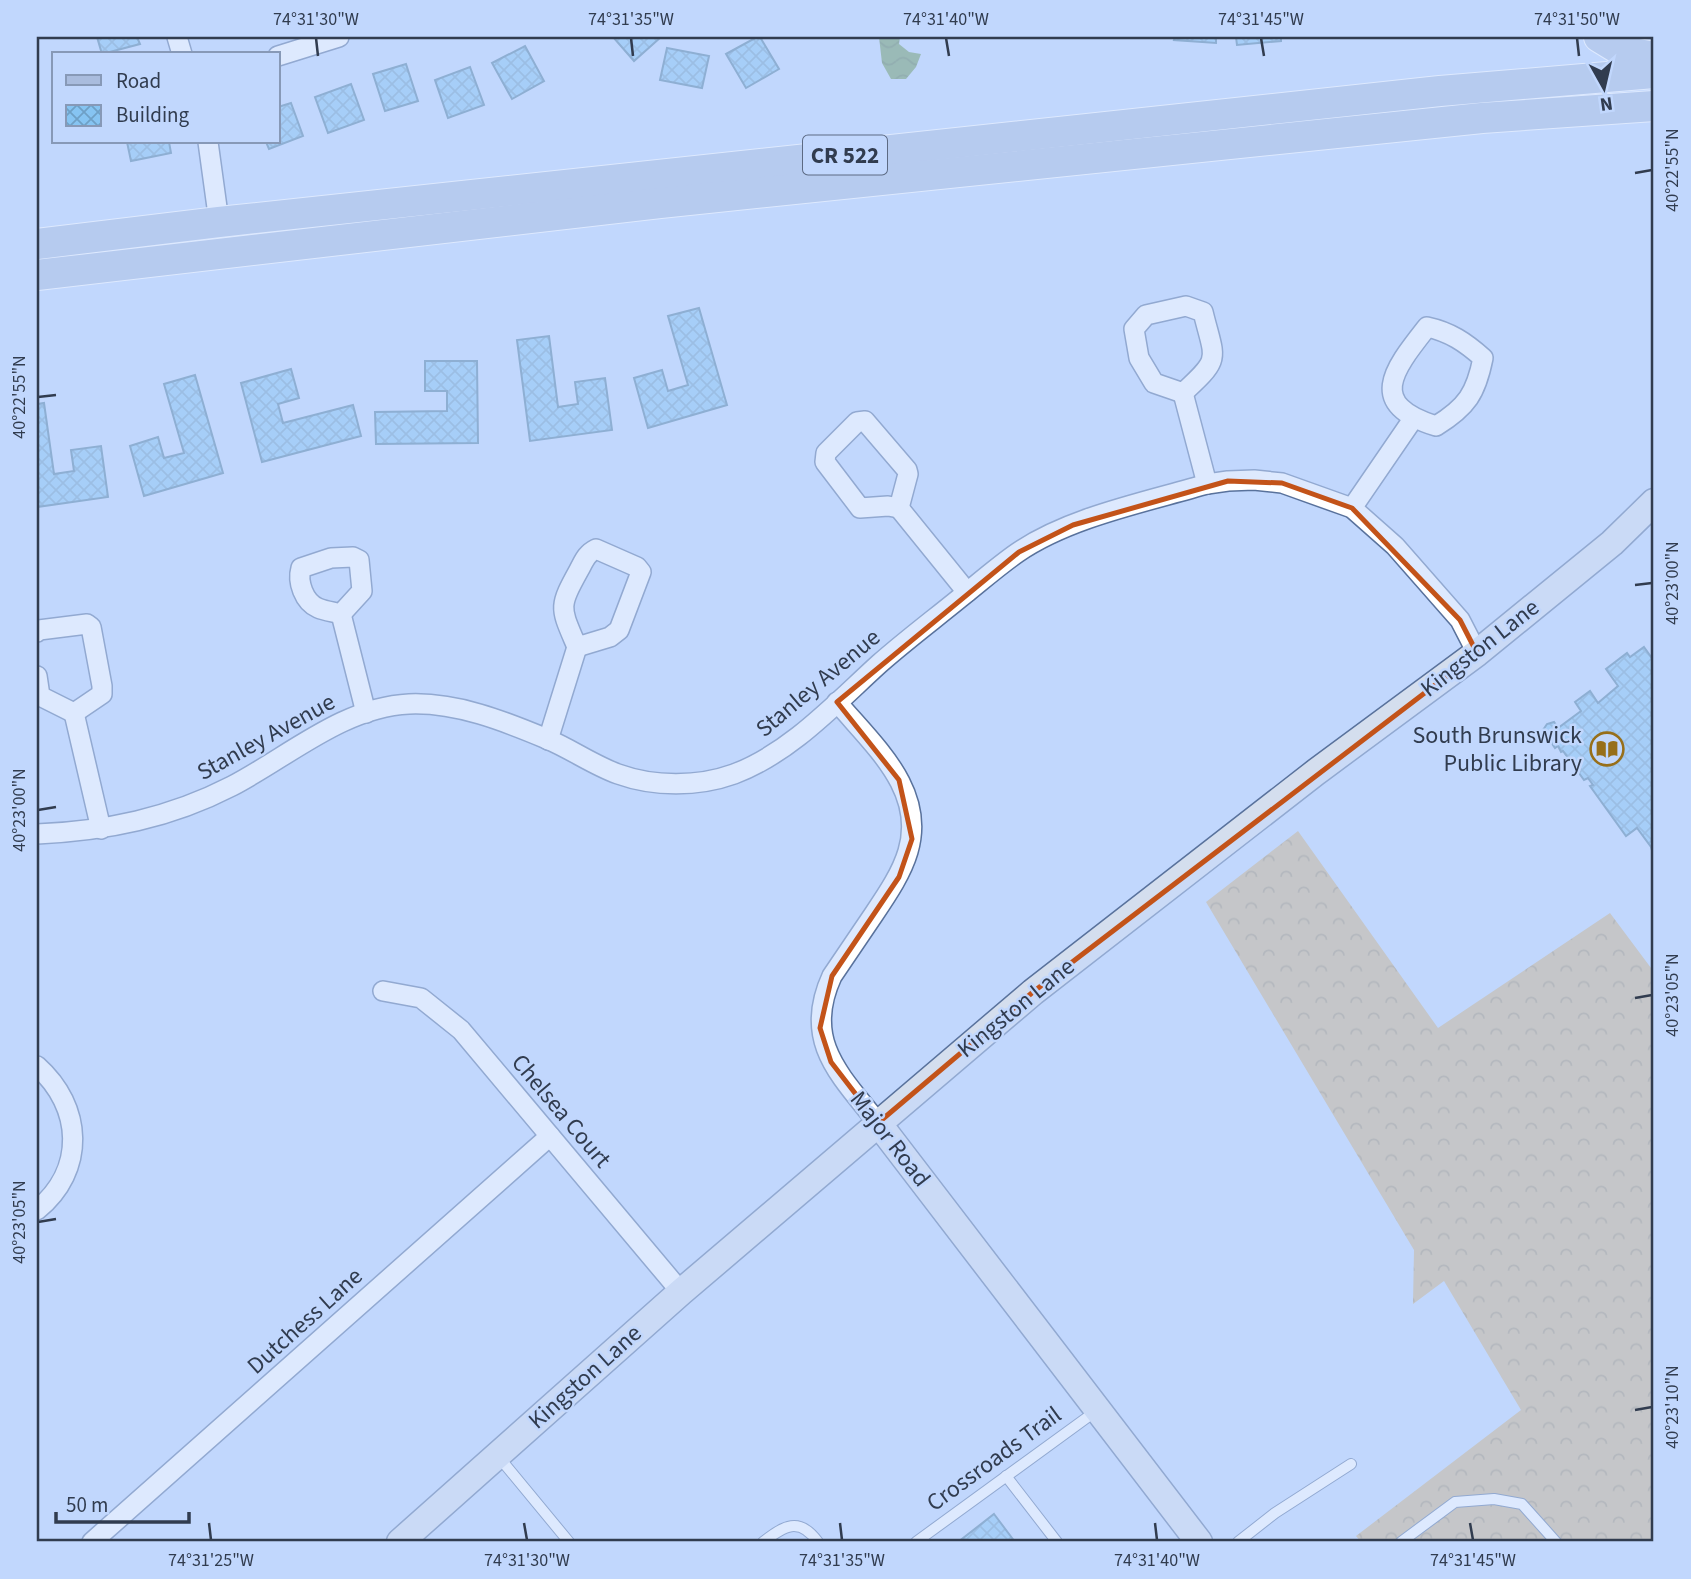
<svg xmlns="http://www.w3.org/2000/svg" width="1691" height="1579" font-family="'Source Sans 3',sans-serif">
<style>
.forest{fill:url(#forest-crowns)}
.water{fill:url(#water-waves)}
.building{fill:url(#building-cross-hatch);stroke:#507ea0;stroke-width:2}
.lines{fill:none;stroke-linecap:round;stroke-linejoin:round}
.lane-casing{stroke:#59729c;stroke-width:12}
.street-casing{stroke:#59729c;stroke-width:22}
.secondary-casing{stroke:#59729c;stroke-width:29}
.primary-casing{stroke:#fff;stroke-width:32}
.lane{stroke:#fff;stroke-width:10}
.street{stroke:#fff;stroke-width:19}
.secondary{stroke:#d4deee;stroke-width:26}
.primary{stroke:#a9bcde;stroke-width:30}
.marked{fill:none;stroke:#c35319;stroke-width:5;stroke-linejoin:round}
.ticks{fill:none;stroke:#313c4f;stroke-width:2.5}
.labels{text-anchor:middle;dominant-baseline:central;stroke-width:5;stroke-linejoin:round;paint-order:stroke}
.shield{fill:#c1d7fd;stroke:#5c6a83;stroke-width:2}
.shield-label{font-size:23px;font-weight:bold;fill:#313c4f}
.street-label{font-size:24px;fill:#313c4f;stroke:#c1d7fd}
.poi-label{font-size:24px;fill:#313c4f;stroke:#c1d7fd;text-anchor:end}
.neatline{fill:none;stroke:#313c4f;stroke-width:2.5}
.ticks-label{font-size:18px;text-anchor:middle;fill:#313c4f}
</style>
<defs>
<pattern id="forest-crowns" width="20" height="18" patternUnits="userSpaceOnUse" patternTransform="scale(1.75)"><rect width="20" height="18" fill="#c9b289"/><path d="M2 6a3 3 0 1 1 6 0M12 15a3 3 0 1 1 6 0" fill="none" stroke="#a49272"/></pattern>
<pattern id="water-waves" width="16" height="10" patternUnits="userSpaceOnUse" patternTransform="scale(1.75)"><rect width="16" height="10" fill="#6b9863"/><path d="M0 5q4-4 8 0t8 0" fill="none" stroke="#597d54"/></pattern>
<pattern id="building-cross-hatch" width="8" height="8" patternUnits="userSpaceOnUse" patternTransform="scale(1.75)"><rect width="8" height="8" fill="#86c4f2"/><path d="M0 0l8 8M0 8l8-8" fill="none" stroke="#6ea0c6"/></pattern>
</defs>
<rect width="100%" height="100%" fill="#c1d7fd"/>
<polygon class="forest" points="1298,831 1438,1028 1610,913 1654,972 1654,1542 1361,1542 1356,1536 1521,1410 1444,1281 1413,1304 1414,1250 1206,902"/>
<polygon class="water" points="879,37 900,37 899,44 909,52 921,54 916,67 906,79 891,79 882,63"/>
<g class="building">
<polygon points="97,37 137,37 140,44 102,54"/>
<polygon points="613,37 661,37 634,61"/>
<polygon points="757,37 760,37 779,69 746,88 726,54"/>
<polygon points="1175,37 1216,37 1216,43 1174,40"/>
<polygon points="1236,37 1281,37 1281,41 1237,45"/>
<polygon points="525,46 544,81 512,99 492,63"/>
<polygon points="667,48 709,56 702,88 660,80"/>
<polygon points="406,64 418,101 385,111 373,74"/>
<polygon points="470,67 484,105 448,118 435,80"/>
<polygon points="351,84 364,120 328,133 315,97"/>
<polygon points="291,103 303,136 269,149 266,142 278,142 278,107"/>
<polygon points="127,142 169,142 171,153 131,161"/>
<polygon points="699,308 727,405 648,428 634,378 662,370 668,391 688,385 668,316"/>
<polygon points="549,336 558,407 578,404 575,382 605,378 612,430 530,441 517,340"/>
<polygon points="425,361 477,361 478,443 376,444 375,412 447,411 447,391 425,391"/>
<polygon points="291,369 299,398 278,404 283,423 353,405 361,436 262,462 241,383"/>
<polygon points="195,375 223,473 144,496 130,446 158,437 164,458 184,453 164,384"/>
<polygon points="44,403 54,474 74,471 71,450 101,446 108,497 37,507 37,404"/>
<polygon points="1644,647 1654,661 1653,854 1651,847 1637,828 1626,836 1590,786 1593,785 1588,778 1584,780 1563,751 1561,752 1558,746 1555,748 1543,730 1547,724 1554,722 1558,728 1581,711 1575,702 1590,691 1598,703 1618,686 1606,669 1627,653 1630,657"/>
<polygon points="994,1514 1015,1542 958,1542"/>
</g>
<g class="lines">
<defs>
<g id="lane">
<polyline points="498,1456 569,1542"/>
<polyline points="1006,1476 1057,1542"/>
<path d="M763,1542C784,1526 799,1516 818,1542"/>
<polyline points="916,1542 1096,1411"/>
<polyline points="1238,1542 1275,1513 1351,1464"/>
<polyline points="1401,1542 1455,1502 1494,1499 1522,1504 1556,1542"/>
</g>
<g id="street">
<polyline points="177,37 182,54"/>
<polyline points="278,56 339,37"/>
<polyline points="208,142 219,222"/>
<path d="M1186,306L1203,312C1215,361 1222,357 1183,393L1154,383L1139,358L1134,329L1146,315Z"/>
<path d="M1427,327C1450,332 1465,342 1483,358C1476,393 1467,407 1436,426C1365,404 1394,369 1427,327Z"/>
<polyline points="1183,393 1207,484"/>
<polygon points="865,421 907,470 908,474 899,508 888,506 860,508 825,462 826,453 857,422"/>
<polyline points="899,508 967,592"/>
<polyline points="1352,508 1413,419"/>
<path d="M596,549L637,567L641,572L619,630L610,637L577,647C560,607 558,608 579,570C584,561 586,554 596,549Z"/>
<path d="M353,557L359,560L362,591L341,614C334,612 325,611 318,608C304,602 297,582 301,568L331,558Z"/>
<polyline points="341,614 366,713"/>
<polyline points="37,632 39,630 87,624 91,627 102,686 102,694 74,713 40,696 37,676"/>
<path d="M837,702C858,727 885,753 900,782C927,834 903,871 874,914C860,935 846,955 832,976C802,1041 840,1075 878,1123"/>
<polyline points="74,713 101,829"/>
<polyline points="548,740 577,647"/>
<path d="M37,834C106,831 170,818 232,786C288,757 343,707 409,704C456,702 504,721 547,739C571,749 593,765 618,774C654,787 698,787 734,774C790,753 835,704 879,664C905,641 933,620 960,598C979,583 997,567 1017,553C1069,517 1146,502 1207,484L1228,481L1254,480L1282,483L1352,508L1395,546L1460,620L1477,653"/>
<polyline points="383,991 421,998 461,1030 681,1292"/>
<path d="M37,1066C83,1107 86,1170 37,1210"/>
<polyline points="92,1542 550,1136"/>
</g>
<g id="secondary">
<polyline points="878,1123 1199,1542"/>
<polyline points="400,1542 681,1292 1033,992 1316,772 1477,653 1612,543 1654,502"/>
</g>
<g id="primary">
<polyline points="1599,37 1622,51 1654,57"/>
<polyline points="37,244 219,222 1440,91 1654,73"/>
<polyline points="37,275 660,203 1482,118 1654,106"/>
</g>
</defs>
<use href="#lane" class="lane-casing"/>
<use href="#street" class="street-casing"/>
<use href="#secondary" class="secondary-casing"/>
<use href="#primary" class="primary-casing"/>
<use href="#lane" class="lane"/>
<use href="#street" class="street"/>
<use href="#secondary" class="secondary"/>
<use href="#primary" class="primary"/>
</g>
<path d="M0 0H1691V1579H0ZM1228,481L1282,483L1352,508L1460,620L1477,653L1033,992L878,1123L831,1062L820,1028L832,976L899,877L912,839L899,780L837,702L1019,552L1073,525Z" fill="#c1d7fd" fill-opacity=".55" fill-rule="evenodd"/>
<path class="marked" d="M1228,481L1282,483L1352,508L1460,620L1477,653L1033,992L878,1123L831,1062L820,1028L832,976L899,877L912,839L899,780L837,702L1019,552L1073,525Z"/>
<path class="ticks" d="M316,38L318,56M631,38L633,56M946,38L949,56M1261,38L1264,56M1577,38L1579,56M1635,173L1652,170M38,397L56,395M1635,585L1652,583M38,810L56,807M1635,998L1652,995M38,1222L56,1219M1635,1410L1652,1407M209,1523L211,1540M524,1523L527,1540M840,1523L842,1540M1155,1523L1157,1540M1470,1523L1473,1540"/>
<defs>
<symbol id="library-ring" viewBox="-11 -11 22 22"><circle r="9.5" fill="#c1d7fd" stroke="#976f1a" stroke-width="1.5"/><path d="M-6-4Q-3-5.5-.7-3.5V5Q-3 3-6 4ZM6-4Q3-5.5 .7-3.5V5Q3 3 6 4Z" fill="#976f1a"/></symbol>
</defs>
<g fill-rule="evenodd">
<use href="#library-ring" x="1588" y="730" width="38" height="38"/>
</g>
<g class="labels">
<rect class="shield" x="803" y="135.5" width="84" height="39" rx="5"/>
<g class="shield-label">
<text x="845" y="155">CR 522</text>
</g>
<g class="street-label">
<text transform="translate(1480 648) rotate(-38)">Kingston Lane</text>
<text transform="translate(818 683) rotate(-40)">Stanley Avenue</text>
<text transform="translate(266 737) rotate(-29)">Stanley Avenue</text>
<text transform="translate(1016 1008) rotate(-39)">Kingston Lane</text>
<text transform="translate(561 1111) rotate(50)">Chelsea Court</text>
<text transform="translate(890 1139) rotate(52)">Major Road</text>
<text transform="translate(305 1321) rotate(-42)">Dutchess Lane</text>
<text transform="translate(585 1377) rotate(-42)">Kingston Lane</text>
<text transform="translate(994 1459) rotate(-36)">Crossroads Trail</text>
</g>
<g class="poi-label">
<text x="1582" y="735">South Brunswick<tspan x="1582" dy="28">Public Library</tspan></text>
</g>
</g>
<rect width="1691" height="1579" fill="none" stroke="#c1d7fd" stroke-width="77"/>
<rect x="52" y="52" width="228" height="91" fill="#c1d7fd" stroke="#8799b7" stroke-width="2"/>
<rect x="66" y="75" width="35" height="10" fill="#a9bcde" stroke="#8799b7" stroke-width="2"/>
<text x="116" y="88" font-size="21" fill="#313c4f">Road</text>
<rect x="66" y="105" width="35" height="21" fill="url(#building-cross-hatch)" stroke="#8799b7" stroke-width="2"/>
<text x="116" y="122" font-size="21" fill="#313c4f">Building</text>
<g transform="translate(1604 88) rotate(172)" stroke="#c1d7fd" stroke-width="5" paint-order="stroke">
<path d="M0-5L12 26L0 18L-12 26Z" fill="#313c4f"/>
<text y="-10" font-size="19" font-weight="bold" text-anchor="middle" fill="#313c4f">N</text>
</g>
<path d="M56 1512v10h133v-10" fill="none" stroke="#313c4f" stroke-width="3.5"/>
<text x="66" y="1512" font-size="21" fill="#313c4f" stroke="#c1d7fd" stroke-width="5" paint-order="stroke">50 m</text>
<rect x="38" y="38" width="1614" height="1502" class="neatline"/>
<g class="ticks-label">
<text x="316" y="25">74°31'30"W</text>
<text x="631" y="25">74°31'35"W</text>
<text x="946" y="25">74°31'40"W</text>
<text x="1261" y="25">74°31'45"W</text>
<text x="1577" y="25">74°31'50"W</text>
<text transform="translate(1672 170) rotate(-90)" y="6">40°22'55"N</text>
<text transform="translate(19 397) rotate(-90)" y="6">40°22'55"N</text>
<text transform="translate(1672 583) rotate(-90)" y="6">40°23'00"N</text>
<text transform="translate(19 810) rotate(-90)" y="6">40°23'00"N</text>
<text transform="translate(1672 995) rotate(-90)" y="6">40°23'05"N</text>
<text transform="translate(19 1222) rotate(-90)" y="6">40°23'05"N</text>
<text transform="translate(1672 1407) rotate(-90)" y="6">40°23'10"N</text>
<text x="211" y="1566">74°31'25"W</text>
<text x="527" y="1566">74°31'30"W</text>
<text x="842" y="1566">74°31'35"W</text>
<text x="1157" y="1566">74°31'40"W</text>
<text x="1473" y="1566">74°31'45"W</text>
</g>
</svg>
